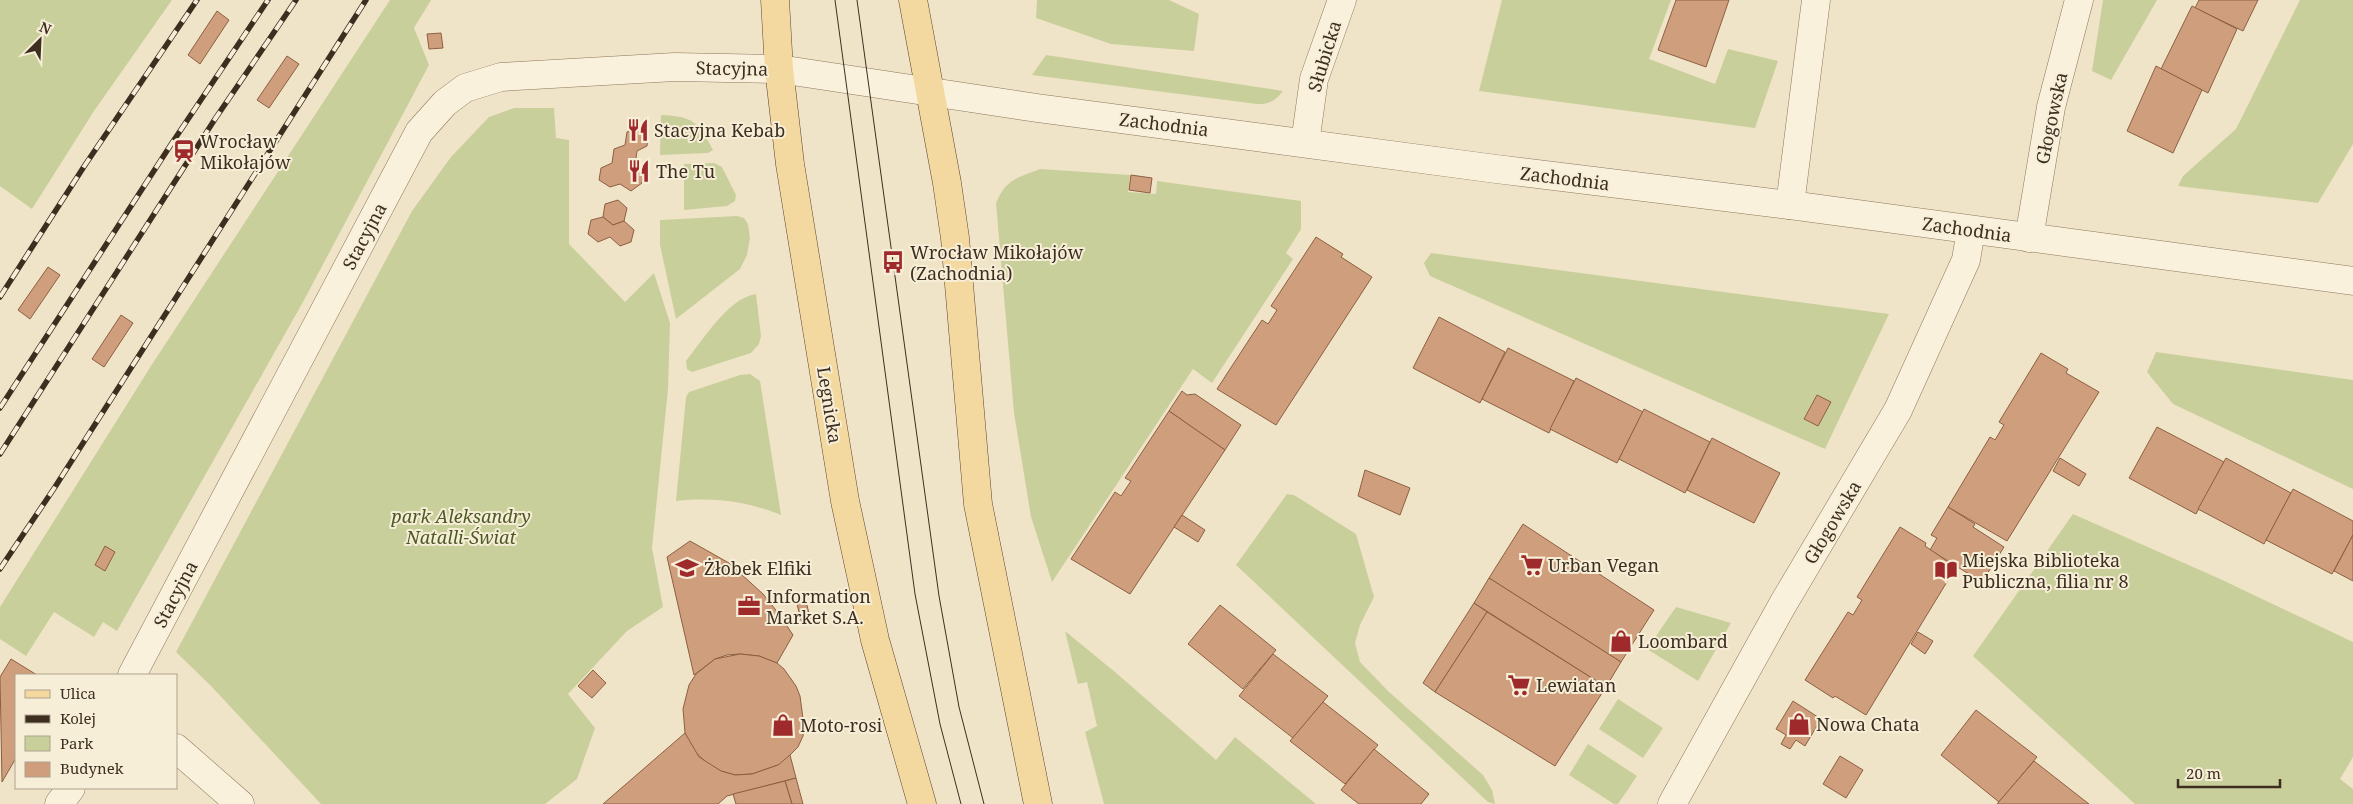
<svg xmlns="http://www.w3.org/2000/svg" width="2353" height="804" font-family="'Noto Serif',serif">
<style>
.green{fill:#c9cf9b}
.building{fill:#cf9f7d;stroke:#8d5f41}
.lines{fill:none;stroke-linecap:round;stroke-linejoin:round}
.minor-casing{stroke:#8d765c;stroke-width:29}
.major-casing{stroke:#5b4430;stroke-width:29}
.minor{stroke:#faf1dc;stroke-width:28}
.major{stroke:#f3d9a0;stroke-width:28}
.tram{stroke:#3d2e20;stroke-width:1}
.rail-casing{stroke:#3d2e20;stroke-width:5.5}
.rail{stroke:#f7eed8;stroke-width:4;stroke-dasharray:11;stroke-linecap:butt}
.labels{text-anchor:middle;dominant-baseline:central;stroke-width:4;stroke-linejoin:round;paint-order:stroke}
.street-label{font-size:18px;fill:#3d2e20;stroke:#f7eed8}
.poi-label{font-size:18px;fill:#3d2e20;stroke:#f7eed8;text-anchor:start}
.park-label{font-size:18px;font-style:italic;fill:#4d5a26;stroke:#f7eed8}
</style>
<rect width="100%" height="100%" fill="#f0e4c8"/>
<g class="green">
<polygon points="0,0 172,0 94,111 32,209 0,186"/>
<polygon points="390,0 431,0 414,28 429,65 303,302 117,631 103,622 94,637 54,612 26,656 0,639 0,607 151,366"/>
<polygon points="1037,0 1169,0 1199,14 1194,51 1111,44 1036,18"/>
<polygon points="1502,0 1671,0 1649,59 1715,84 1728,49 1778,61 1755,128 1479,91"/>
<polygon points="2103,0 2157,0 2111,80 2092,71"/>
<polygon points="2300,0 2353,0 2353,144 2318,203 2178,186 2183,176 2236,129"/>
<path d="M1046,55L1283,91C1275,101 1270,104 1257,104L1032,75Z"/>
<polygon points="514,108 554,108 556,138 569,140 569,244 625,302 654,273 670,323 668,389 652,548 663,607 627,631 568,694 595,728 577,779 545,804 321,804 212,687 176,652 412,211 451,157 489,117"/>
<path d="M661,115C693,116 698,122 713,150L708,153L660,155Z"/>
<polygon points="714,163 722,167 736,195 735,201 727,206 684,210 684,164"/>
<path d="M1040,169L1130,175L1128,192L1156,194L1157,181L1301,201V229L1286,253L1293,259L1212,383L1193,369L1052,582L1031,517L1014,413L996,203C1006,179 1017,178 1040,169Z"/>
<polygon points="737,216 744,218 748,224 750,238 747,255 740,269 676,319 660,245 660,220"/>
<polygon points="1431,253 1889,314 1825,449 1430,276 1424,263"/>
<path d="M756,294L761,336L759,344L751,353L692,372L687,369L686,361C703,340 728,298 756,294Z"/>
<polygon points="2156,352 2353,380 2353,489 2173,404 2147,372"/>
<path d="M750,374L760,381L781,515C746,501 713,497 676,501L686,397L689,392L740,375Z"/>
<polygon points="1287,494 1294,495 1356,534 1374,597 1360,625 1355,643 1360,662 1388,691 1483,775 1492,790 1495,804 1488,802 1236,565"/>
<polygon points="2073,514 2218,578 2353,642 2353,757 2340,779 2353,789 2353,804 2135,804 1973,656"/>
<polygon points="1676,607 1731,623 1698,681 1647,649"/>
<polygon points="1065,631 1115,672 1216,760 1235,737 1316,804 1104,804 1085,732 1097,726 1087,682 1078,684"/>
<polygon points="1618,699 1663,728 1643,758 1599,729"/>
<polygon points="1588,744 1637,776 1618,804 1614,804 1569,775"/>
</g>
<g class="building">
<polygon points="1676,0 1729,0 1706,67 1658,50"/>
<polygon points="2199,0 2258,0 2243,31 2195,8"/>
<polygon points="2192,6 2237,29 2208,93 2161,69"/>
<polygon points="217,11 229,20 200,64 188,55"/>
<polygon points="441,33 443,48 429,49 427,34"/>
<polygon points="287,56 299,64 269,108 257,100"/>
<polygon points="2156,66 2202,90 2173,153 2127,131"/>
<polygon points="638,127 648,135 647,146 637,151 635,165 644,172 642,183 631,191 620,184 610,187 599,180 601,168 612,163 614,149 625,145 627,132"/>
<polygon points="1131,175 1152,178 1150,193 1129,190"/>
<polygon points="618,200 627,208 624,221 613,225 603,217 605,204"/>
<polygon points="603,217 613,225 624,221 634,230 631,242 620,246 610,237 598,242 588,234 591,220"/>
<polygon points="1316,237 1343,254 1341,257 1372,277 1276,425 1217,389 1262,320 1268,324 1277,310 1271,306"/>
<polygon points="48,267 60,275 30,319 18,310"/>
<polygon points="121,315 133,323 104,367 92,359"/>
<polygon points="1439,317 1505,352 1480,403 1413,368"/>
<polygon points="1508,348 1574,381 1549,433 1482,399"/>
<polygon points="2041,353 2068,369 2066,373 2099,392 2007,541 1948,507 1990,437 1995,440 2004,425 1999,422"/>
<polygon points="1576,378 1643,412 1617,463 1550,429"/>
<polygon points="1182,391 1187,395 1195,394 1241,425 1225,450 1169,411"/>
<polygon points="1817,395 1831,402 1818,426 1804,419"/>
<polygon points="1644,409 1710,442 1685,493 1619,459"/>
<polygon points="1169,411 1225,450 1130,594 1071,559 1115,492 1121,496 1131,481 1125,478"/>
<polygon points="2157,427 2224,462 2196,514 2129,478"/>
<polygon points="1712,438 1780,473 1754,523 1687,490"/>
<polygon points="2060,458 2086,474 2079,486 2053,471"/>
<polygon points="2226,458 2291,493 2264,544 2198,509"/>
<polygon points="1365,470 1410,488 1400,515 1358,496"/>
<polygon points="2293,489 2353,521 2353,535 2332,574 2266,540"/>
<polygon points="1948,507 1975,524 1973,527 2004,547 1982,582 1930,550 1937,538 1931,535"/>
<polygon points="1182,515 1205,530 1198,542 1174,527"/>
<polygon points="1523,524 1654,610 1621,662 1489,578"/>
<polygon points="1900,527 1926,543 1925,546 1956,567 1866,715 1835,696 1833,698 1805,680 1848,612 1853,615 1862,600 1857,597"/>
<polygon points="2353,535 2353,581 2334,571"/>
<polygon points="690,541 729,563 763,594 779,614 793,635 777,663 759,656 740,654 727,655 715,659 694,675 667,557"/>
<polygon points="105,546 115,552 105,571 95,565"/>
<polygon points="1489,578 1621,662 1606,687 1474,603"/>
<polygon points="805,597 811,622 802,624 796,600"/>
<polygon points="1474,603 1487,612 1435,692 1423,683"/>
<polygon points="1220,605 1276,650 1243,689 1188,644"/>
<polygon points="1487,612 1606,687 1555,766 1435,692"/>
<polygon points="1918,632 1933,641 1925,654 1911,644"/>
<polygon points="740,654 759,656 777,663 784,669 796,686 800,696 804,726 803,736 798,747 781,764 752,774 735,775 721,771 708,764 693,750 685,733 683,709 689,685 696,674 715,659"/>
<polygon points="1273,654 1328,696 1293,738 1239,696"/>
<polygon points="11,659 37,675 16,675 16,758 2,782 0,677"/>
<polygon points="593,670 606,683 592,698 578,686"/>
<polygon points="1793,701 1821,719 1805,746 1796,740 1790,749 1781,744 1786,735 1776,729"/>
<polygon points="1323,702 1378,745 1345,784 1290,741"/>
<polygon points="1976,710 2037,757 1999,802 1941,755"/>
<polygon points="685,733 699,757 721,771 735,775 752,774 778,765 790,755 796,778 727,796 718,804 603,804"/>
<polygon points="1374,749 1429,794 1421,804 1359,804 1341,790"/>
<polygon points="1840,756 1863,770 1846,798 1823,784"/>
<polygon points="2034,761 2089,804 1997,804"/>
<polygon points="796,778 803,804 792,804 785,781"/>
<polygon points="785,781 792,804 736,804 733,794"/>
</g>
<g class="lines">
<defs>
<g id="minor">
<polyline points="1305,143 1314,79 1342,0"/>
<polyline points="1790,205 1816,0"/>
<polyline points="2029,238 2051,107 2079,0"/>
<polyline points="132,675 419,132 445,103 465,88 501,77 675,67 779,69 1037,108 1496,169 1790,205 2353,281"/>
<polyline points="176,748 240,804"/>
<polyline points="59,804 71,788"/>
<polyline points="1672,804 1783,604 1898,410 1966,260 1971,230"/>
</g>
<g id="major">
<polyline points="775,0 779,69 790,164 845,501 875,640 922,804"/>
<polyline points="913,0 947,183 955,238 978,504 1038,804"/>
</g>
</defs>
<use href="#minor" class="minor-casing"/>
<use href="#major" class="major-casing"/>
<use href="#minor" class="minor"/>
<use href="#major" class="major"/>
<g class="tram">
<polyline points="835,0 915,594 940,724 961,804"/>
<polyline points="857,0 939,596 959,707 984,804"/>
</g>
<defs>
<g id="rail">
<polyline points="0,297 85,165 197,0"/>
<polyline points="0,408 172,143 268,0"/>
<polyline points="0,454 215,119 296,0"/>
<polyline points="0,569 55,487 366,0"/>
</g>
</defs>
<use href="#rail" class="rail-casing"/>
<use href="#rail" class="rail"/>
</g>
<defs>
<symbol id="restaurant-bare" viewBox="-9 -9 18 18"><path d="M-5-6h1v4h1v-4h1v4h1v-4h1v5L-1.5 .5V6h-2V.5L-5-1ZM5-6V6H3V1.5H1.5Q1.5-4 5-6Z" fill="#9e2a2b" stroke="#f7eed8" stroke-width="2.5" paint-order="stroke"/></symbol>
<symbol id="station-bare" viewBox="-9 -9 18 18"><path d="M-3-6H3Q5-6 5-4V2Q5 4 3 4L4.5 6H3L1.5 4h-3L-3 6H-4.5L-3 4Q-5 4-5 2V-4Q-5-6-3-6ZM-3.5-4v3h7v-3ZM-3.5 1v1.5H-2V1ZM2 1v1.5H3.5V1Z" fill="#9e2a2b" stroke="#f7eed8" stroke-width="2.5" paint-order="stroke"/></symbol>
<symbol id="bus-bare" viewBox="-9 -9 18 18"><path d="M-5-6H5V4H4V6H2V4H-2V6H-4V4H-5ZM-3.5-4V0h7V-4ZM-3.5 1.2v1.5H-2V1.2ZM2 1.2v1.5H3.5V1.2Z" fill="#9e2a2b" stroke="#f7eed8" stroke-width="2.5" paint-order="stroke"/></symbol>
<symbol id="supermarket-bare" viewBox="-9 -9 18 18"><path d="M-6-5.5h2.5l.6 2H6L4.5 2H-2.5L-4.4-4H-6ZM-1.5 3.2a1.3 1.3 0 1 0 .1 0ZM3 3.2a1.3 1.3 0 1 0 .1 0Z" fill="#9e2a2b" stroke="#f7eed8" stroke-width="2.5" paint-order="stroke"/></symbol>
<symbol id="school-bare" viewBox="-9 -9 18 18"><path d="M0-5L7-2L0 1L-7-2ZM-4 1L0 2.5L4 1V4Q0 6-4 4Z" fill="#9e2a2b" stroke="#f7eed8" stroke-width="2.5" paint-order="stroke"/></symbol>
<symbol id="library-bare" viewBox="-9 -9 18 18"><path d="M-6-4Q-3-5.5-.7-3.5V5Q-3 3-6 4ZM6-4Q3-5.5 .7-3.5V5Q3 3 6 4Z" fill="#9e2a2b" stroke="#f7eed8" stroke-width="2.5" paint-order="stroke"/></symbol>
<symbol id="office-bare" viewBox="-9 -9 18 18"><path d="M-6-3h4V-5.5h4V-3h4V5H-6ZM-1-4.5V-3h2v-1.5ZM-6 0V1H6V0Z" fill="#9e2a2b" stroke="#f7eed8" stroke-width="2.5" paint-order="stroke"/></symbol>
<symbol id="shop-bare" viewBox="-9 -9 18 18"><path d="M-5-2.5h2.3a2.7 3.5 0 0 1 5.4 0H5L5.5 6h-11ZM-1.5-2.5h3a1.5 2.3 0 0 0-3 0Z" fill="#9e2a2b" stroke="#f7eed8" stroke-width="2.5" paint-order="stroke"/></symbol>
</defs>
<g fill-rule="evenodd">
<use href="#restaurant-bare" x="622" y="114" width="32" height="32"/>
<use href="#station-bare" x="168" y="135" width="32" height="32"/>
<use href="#restaurant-bare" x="623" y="155" width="32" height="32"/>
<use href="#bus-bare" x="877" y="246" width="32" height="32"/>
<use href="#supermarket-bare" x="1516" y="549" width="32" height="32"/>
<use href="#school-bare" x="671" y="552" width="32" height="32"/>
<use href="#library-bare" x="1930" y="554" width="32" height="32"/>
<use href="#office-bare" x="733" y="590" width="32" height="32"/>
<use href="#shop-bare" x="1605" y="625" width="32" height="32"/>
<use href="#supermarket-bare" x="1503" y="669" width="32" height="32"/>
<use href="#shop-bare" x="1783" y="708" width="32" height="32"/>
<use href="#shop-bare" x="767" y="709" width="32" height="32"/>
</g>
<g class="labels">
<g class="street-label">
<text transform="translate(1324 56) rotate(-73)">Słubicka</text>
<text transform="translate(732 68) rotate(1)">Stacyjna</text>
<text transform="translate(2051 118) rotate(-78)">Głogowska</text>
<text transform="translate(1164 124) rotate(7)">Zachodnia</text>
<text transform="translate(1565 178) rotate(7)">Zachodnia</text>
<text transform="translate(1967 229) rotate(8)">Zachodnia</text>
<text transform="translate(364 236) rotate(-62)">Stacyjna</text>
<text transform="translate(830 405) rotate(81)">Legnicka</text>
<text transform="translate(1832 522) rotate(-59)">Głogowska</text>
<text transform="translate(175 594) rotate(-62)">Stacyjna</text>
</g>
<g class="poi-label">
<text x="654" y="130">Stacyjna Kebab</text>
<text x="200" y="141">Wrocław<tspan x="200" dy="21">Mikołajów</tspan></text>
<text x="656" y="171">The Tu</text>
<text x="910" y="252">Wrocław Mikołajów<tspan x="910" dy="21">(Zachodnia)</tspan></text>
<text x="1962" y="560">Miejska Biblioteka<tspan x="1962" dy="21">Publiczna, filia nr 8</tspan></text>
<text x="1548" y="565">Urban Vegan</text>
<text x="704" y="568">Żłobek Elfiki</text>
<text x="766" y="596">Information<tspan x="766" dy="21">Market S.A.</tspan></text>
<text x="1638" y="641">Loombard</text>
<text x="1536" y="685">Lewiatan</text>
<text x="1816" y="724">Nowa Chata</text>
<text x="800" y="725">Moto-rosi</text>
</g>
<g class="park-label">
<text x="461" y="516">park Aleksandry<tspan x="461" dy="21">Natalli-Świat</tspan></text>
</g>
</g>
<rect x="15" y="674" width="162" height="115" fill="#f7eed8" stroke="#ada18e"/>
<rect x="25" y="690" width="25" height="8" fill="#f3d9a0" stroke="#ada18e"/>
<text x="60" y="699" font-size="15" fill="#3d2e20">Ulica</text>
<rect x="25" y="715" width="25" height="8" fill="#3d2e20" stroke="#ada18e"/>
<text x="60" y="724" font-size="15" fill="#3d2e20">Kolej</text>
<rect x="25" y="736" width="25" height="15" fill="#c9cf9b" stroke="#ada18e"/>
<text x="60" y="749" font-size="15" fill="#3d2e20">Park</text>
<rect x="25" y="762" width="25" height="15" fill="#cf9f7d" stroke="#ada18e"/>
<text x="60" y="774" font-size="15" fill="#3d2e20">Budynek</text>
<g transform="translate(40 40) rotate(24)" stroke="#f7eed8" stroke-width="4" paint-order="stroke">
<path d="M0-4L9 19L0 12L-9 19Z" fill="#3d2e20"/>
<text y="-8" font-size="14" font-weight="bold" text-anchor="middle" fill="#3d2e20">N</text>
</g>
<path d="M2178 779v8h102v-8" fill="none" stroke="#3d2e20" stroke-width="2.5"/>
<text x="2186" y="779" font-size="15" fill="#3d2e20" stroke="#f7eed8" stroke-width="4" paint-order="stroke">20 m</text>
</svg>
